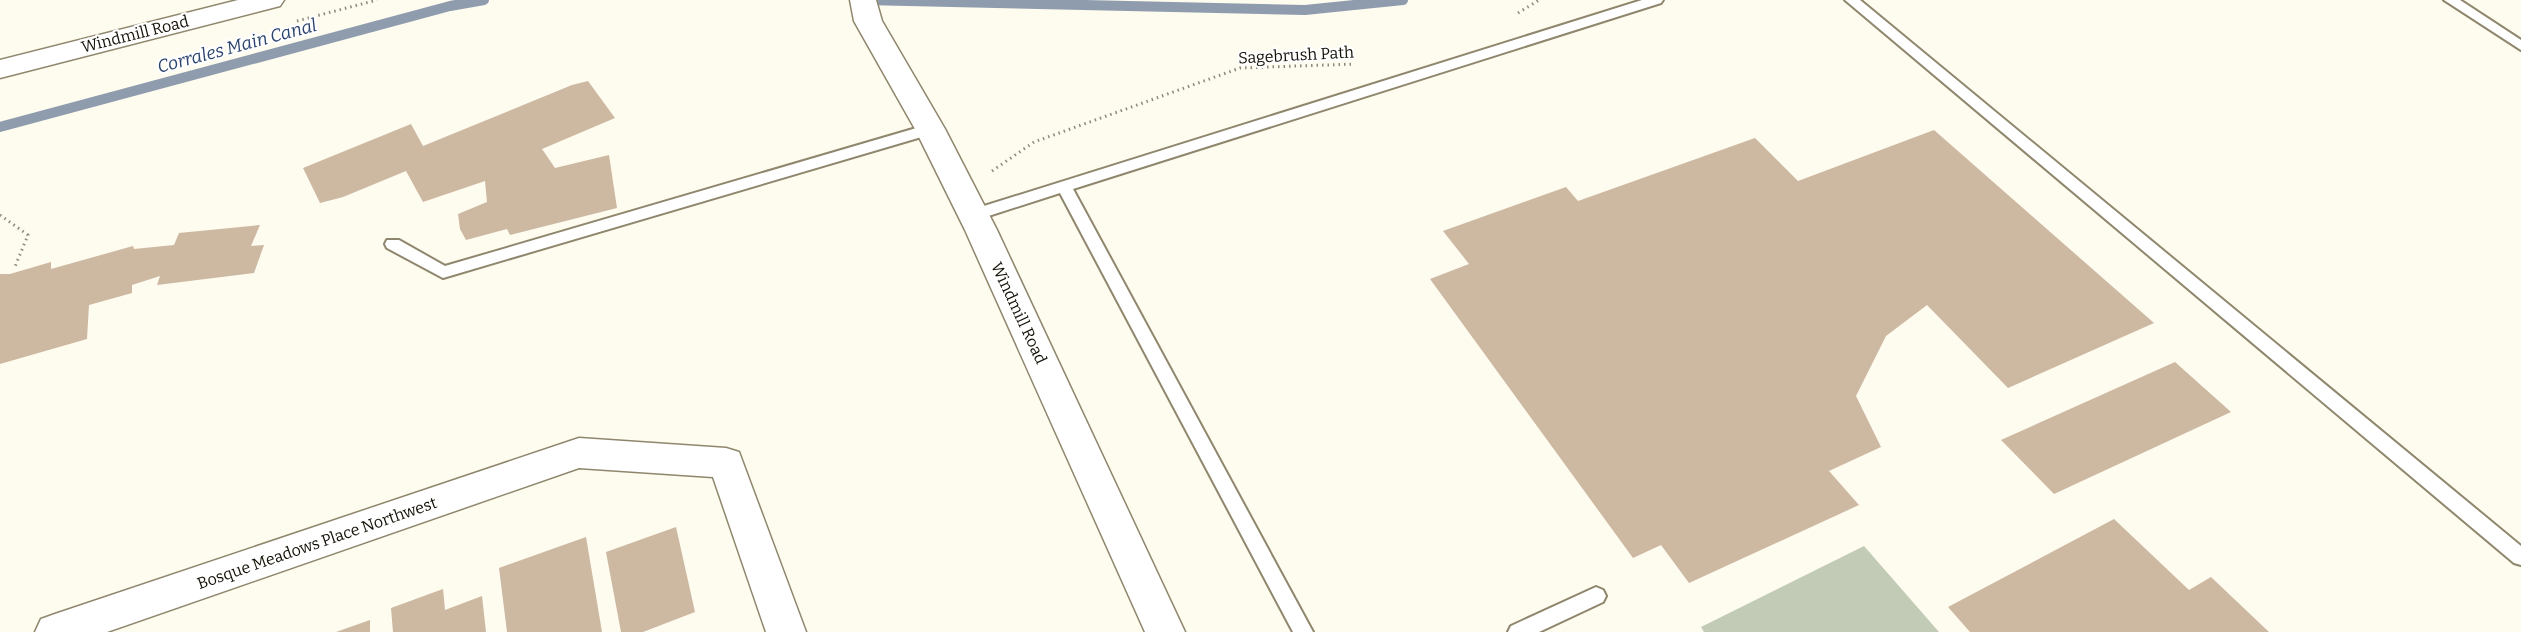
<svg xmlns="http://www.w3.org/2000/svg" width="2521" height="632" font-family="Bitter,serif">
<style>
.green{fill:#c2cbb5}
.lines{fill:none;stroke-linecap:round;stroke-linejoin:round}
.stream{stroke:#8f9cae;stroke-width:10}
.building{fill:#cdb8a2}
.lane-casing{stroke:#8f876d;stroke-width:4}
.street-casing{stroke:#8f876d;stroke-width:3}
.path{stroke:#8c897e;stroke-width:3;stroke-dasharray:1.5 4;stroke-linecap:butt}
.lane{fill:#fff;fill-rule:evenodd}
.street{fill:#fff;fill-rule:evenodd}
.labels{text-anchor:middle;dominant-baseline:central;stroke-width:4.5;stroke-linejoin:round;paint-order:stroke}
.street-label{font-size:16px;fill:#141107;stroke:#fff}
.water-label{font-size:18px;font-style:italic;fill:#2b446d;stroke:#fff}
</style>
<rect width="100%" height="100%" fill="#fefbef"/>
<polygon class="green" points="1864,546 1939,632 1704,632 1701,627"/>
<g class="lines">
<g class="stream">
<polyline points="864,0 1305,10 1403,0"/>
<polyline points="0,127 450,6 484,0"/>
</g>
</g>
<g class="building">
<polygon points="588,81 615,118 542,149 555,168 609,155 617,208 510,235 507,229 466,240 460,229 458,214 487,202 485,181 423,202 406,171 343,197 320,203 303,168 411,124 423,146 572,85"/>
<polygon points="1934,130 2154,323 2008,388 1927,305 1886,336 1856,396 1881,447 1829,471 1859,505 1689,583 1661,545 1633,558 1430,279 1469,264 1443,231 1566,187 1578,201 1755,138 1798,181"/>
<polygon points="260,225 251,246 264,245 254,273 157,285 160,276 132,285 132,293 89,305 87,339 0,364 0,274 10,274 51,262 51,269 133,246 134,249 174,245 179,233"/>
<polygon points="2175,362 2231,412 2054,494 2001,440"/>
<polygon points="2114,519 2189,590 2211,577 2269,632 1970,632 1948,607"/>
<polygon points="676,527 695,612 643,632 621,632 606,552"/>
<polygon points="586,537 602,632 507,632 499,568"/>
<polygon points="443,589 445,610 482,596 486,632 393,632 391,608"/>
<polygon points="370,620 370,632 336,632"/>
</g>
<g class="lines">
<defs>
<g id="lane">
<polygon points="1642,0 1663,0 1661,3 1073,189 1313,632 1293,632 1060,193 973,221 968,219 965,215 968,211"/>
<polygon points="1845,0 1860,0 2521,546 2521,565 2514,563"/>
<polygon points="2444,0 2460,0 2521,40 2521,50"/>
<polygon points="930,124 935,125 937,129 935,133 443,278 387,248 385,244 387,240 399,240 445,266"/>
<polygon points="1596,587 1603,590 1606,596 1603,602 1539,632 1508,632 1511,626"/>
</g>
<g id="street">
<polygon points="238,0 284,0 280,6 0,78 0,60"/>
<polygon points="850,0 876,0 882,21 945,129 997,230 1185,632 1145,632 965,230 915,129 854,21"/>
<polygon points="579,438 726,448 739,452 806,632 766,632 713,477 579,468 107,632 35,632 41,619 55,614"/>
</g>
</defs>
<use href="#lane" class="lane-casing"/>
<use href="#street" class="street-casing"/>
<g class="path">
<polyline points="1518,13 1539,0"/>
<polyline points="297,21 377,0"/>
<polyline points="992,171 1034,142 1240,68 1355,64"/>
<polyline points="0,215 28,235 14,269"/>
</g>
<use href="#lane" class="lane"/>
<use href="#street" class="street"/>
</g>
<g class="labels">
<g class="street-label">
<text transform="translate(135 34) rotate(-14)">Windmill Road</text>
<text transform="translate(1296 55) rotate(-3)">Sagebrush Path</text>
<text transform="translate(1019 313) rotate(65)">Windmill Road</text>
<text transform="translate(317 543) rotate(-19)">Bosque Meadows Place Northwest</text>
</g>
<g class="water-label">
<text transform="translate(237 46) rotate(-15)">Corrales Main Canal</text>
</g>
</g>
</svg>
